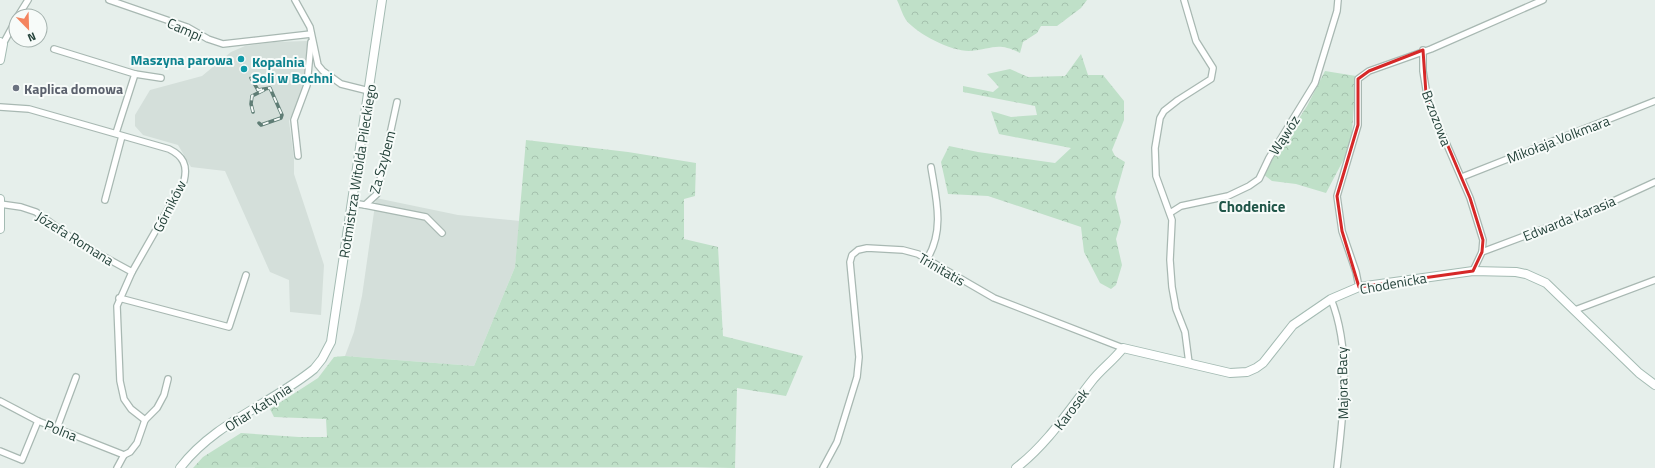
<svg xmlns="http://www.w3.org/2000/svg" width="1655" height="468" font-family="'Titillium Web',sans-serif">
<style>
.built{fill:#d4dfda}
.forest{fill:url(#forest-crowns)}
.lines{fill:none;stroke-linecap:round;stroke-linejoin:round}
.street-casing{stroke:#a8b8b2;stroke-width:8}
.secondary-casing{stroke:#a4bbb3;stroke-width:10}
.street{stroke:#fff;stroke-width:5.5}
.secondary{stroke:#fff;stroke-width:8}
.rail-casing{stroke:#5f7d75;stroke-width:3.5}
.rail{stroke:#f7fbf9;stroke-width:2;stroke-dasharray:6;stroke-linecap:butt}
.marked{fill:none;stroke:#d62828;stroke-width:3;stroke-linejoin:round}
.culture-dot{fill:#0f9aa8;stroke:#f7fbf9;stroke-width:1.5}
.worship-dot{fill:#6b7280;stroke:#f7fbf9;stroke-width:1.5}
.labels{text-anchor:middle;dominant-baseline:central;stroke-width:4;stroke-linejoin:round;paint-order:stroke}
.street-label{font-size:14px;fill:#24423a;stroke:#f7fbf9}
.culture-label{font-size:14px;font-weight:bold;fill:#0d838f;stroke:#f7fbf9;text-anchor:end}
.worship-label{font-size:14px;font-weight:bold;fill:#5b616d;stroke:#f7fbf9;text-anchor:start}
.neighbourhood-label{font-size:15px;font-weight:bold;fill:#1f5548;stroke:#f7fbf9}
</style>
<defs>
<pattern id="forest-crowns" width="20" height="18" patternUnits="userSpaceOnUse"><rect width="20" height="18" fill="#bfe0c8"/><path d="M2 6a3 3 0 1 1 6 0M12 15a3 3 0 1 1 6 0" fill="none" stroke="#a4c1ad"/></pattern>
</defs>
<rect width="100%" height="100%" fill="#e6efeb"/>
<g class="built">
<polygon points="307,41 307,71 300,97 289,121 294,159 294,174 324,265 321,315 290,312 289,280 270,272 225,171 191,167 178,145 143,135 135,126 135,115 150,90 202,76 231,52 245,46 275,42"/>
<polygon points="376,198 458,215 520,221 515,267 474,366 345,356 354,332 362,296"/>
</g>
<g class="forest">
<path d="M897,0H1087L1081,8L1057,26H1041L1037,33L1023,42L1020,53C996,41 992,50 969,51C951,51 917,34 906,20C902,14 900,6 897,0Z"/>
<polygon points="1081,54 1088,75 1103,75 1124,101 1124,120 1112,150 1115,156 1125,162 1115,197 1121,222 1116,239 1122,265 1116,285 1111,289 1100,283 1084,252 1081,227 988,196 948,194 941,162 949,146 978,152 1055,163 1071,148 999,134 991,111 1011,117 1037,115 1035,106 963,92 963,86 993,92 999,87 987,74 1010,69 1028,77 1065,76"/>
<polygon points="1325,71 1356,76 1352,133 1345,157 1326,193 1296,184 1272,181 1263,174 1307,106"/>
<polygon points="526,140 628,152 696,163 695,196 684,199 684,239 718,247 723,336 803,356 786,396 737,388 735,468 689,467 193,468 203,457 241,433 299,437 327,437 326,419 274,417 270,409 318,378 334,357 345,356 474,366 515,267"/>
</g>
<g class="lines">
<defs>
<g id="street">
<polyline points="109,0 187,27 208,39 223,44 311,34"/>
<polyline points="295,0 310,27 318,65 323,71 341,84 369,91"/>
<polyline points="1184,0 1196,41 1213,68 1211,79 1178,100 1164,111 1160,118 1155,148 1156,176 1172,220 1170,260 1172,287 1176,309 1185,332 1189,363"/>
<polyline points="18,16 28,0"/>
<polyline points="3,44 16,20"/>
<polyline points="54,49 135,74 116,133"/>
<polyline points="1423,50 1423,71 1428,101 1470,198 1483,240 1482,252 1473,271"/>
<polyline points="135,74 161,78"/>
<path d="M0,107L29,109L169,149C183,156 188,165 184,181L132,272L117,306L120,381L124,399L131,409L145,420"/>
<polyline points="298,156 294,120 307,85 311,42"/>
<polyline points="1462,177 1655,101"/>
<polyline points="105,200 122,136"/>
<polyline points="352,203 365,205 377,194 397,102"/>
<polyline points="0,204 21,207 36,212 77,242 132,272"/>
<polyline points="365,205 426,217 442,233"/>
<polyline points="1170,213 1181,206 1228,196 1249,186 1259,179 1269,158 1315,83 1337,11 1338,0"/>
<polyline points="1482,252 1594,210 1655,182"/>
<path d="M927,259C945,230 936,198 931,167"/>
<polyline points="1359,287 1356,272 1342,231 1337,196 1358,125 1358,79 1369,71 1431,49 1543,0"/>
<polyline points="119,298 229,327 246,275"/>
<path d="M1331,299C1352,351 1343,415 1337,468"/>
<polyline points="1575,310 1655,280"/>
<polyline points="0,401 38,421 124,455"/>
<polyline points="57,428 76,377"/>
<polyline points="0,451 22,460 38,421"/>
<polyline points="117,468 124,455 130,452 137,443 145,420 157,408 164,395 168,379"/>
<polyline points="823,468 837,442 857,377 859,357 850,262 852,255 858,250 867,248 903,250 918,254 994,298 1123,348"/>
</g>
<g id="secondary">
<polyline points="0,42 3,44 0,60"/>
<polyline points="0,199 0,229"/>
<path d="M180,468C214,423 271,404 314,369L322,359L331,342L382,0"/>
<path d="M1016,468C1047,444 1067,413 1091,382C1100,370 1113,361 1123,348L1230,373L1247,372L1256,368L1263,363L1293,325L1331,299L1359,287L1473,271L1516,272L1526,274L1546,283L1639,373L1655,385"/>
</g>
</defs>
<use href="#street" class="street-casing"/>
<use href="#secondary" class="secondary-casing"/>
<use href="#street" class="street"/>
<use href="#secondary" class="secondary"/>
<defs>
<g id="rail">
<polyline points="251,78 258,90 270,88 282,115 281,118 261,125 259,123"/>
<polyline points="253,112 251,104 252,96 264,90"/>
</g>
</defs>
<use href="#rail" class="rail-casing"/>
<use href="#rail" class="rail"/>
</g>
<path class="marked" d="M1423,50L1426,94L1470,198L1483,240L1482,252L1473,271L1359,287L1342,231L1337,196L1358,125V79L1369,71Z"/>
<g class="culture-dot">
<circle cx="241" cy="59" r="4"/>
<circle cx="244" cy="69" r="4"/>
</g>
<circle class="worship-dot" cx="16" cy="88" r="4"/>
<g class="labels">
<g class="street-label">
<text transform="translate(185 29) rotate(24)">Campi</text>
<text transform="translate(1437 118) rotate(69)">Brzozowa</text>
<text transform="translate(1284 135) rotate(-57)">Wąwóz</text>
<text transform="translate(1558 139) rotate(-21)">Mikołaja Volkmara</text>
<text transform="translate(382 162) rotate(-75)">Za Szybem</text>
<text transform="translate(357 171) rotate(-81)">Rotmistrza Witolda Pileckiego</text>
<text transform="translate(169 206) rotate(-63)">Górników</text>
<text transform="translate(1569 218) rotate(-22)">Edwarda Karasia</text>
<text transform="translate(75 238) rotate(32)">Józefa Romana</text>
<text transform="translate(942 269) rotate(30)">Trinitatis</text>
<text transform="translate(1393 283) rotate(-10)">Chodenicka</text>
<text transform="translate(1342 383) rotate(-91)">Majora Bacy</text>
<text transform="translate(258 407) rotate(-33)">Ofiar Katynia</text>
<text transform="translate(1071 409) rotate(-53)">Karosek</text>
<text transform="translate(61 430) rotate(22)">Polna</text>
</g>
<g class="culture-label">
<text x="233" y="59">Maszyna parowa</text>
<text x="252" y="61" text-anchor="start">Kopalnia<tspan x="252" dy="16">Soli w Bochni</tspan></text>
</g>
<g class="worship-label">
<text x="24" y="88">Kaplica domowa</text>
</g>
<g class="neighbourhood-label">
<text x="1252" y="206">Chodenice</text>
</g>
</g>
<g transform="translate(28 28) rotate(157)"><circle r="19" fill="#f7fbf9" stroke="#a3b1ad"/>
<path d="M0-3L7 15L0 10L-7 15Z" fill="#f4845f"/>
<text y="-6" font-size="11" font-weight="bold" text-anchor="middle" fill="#24423a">N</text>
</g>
</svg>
